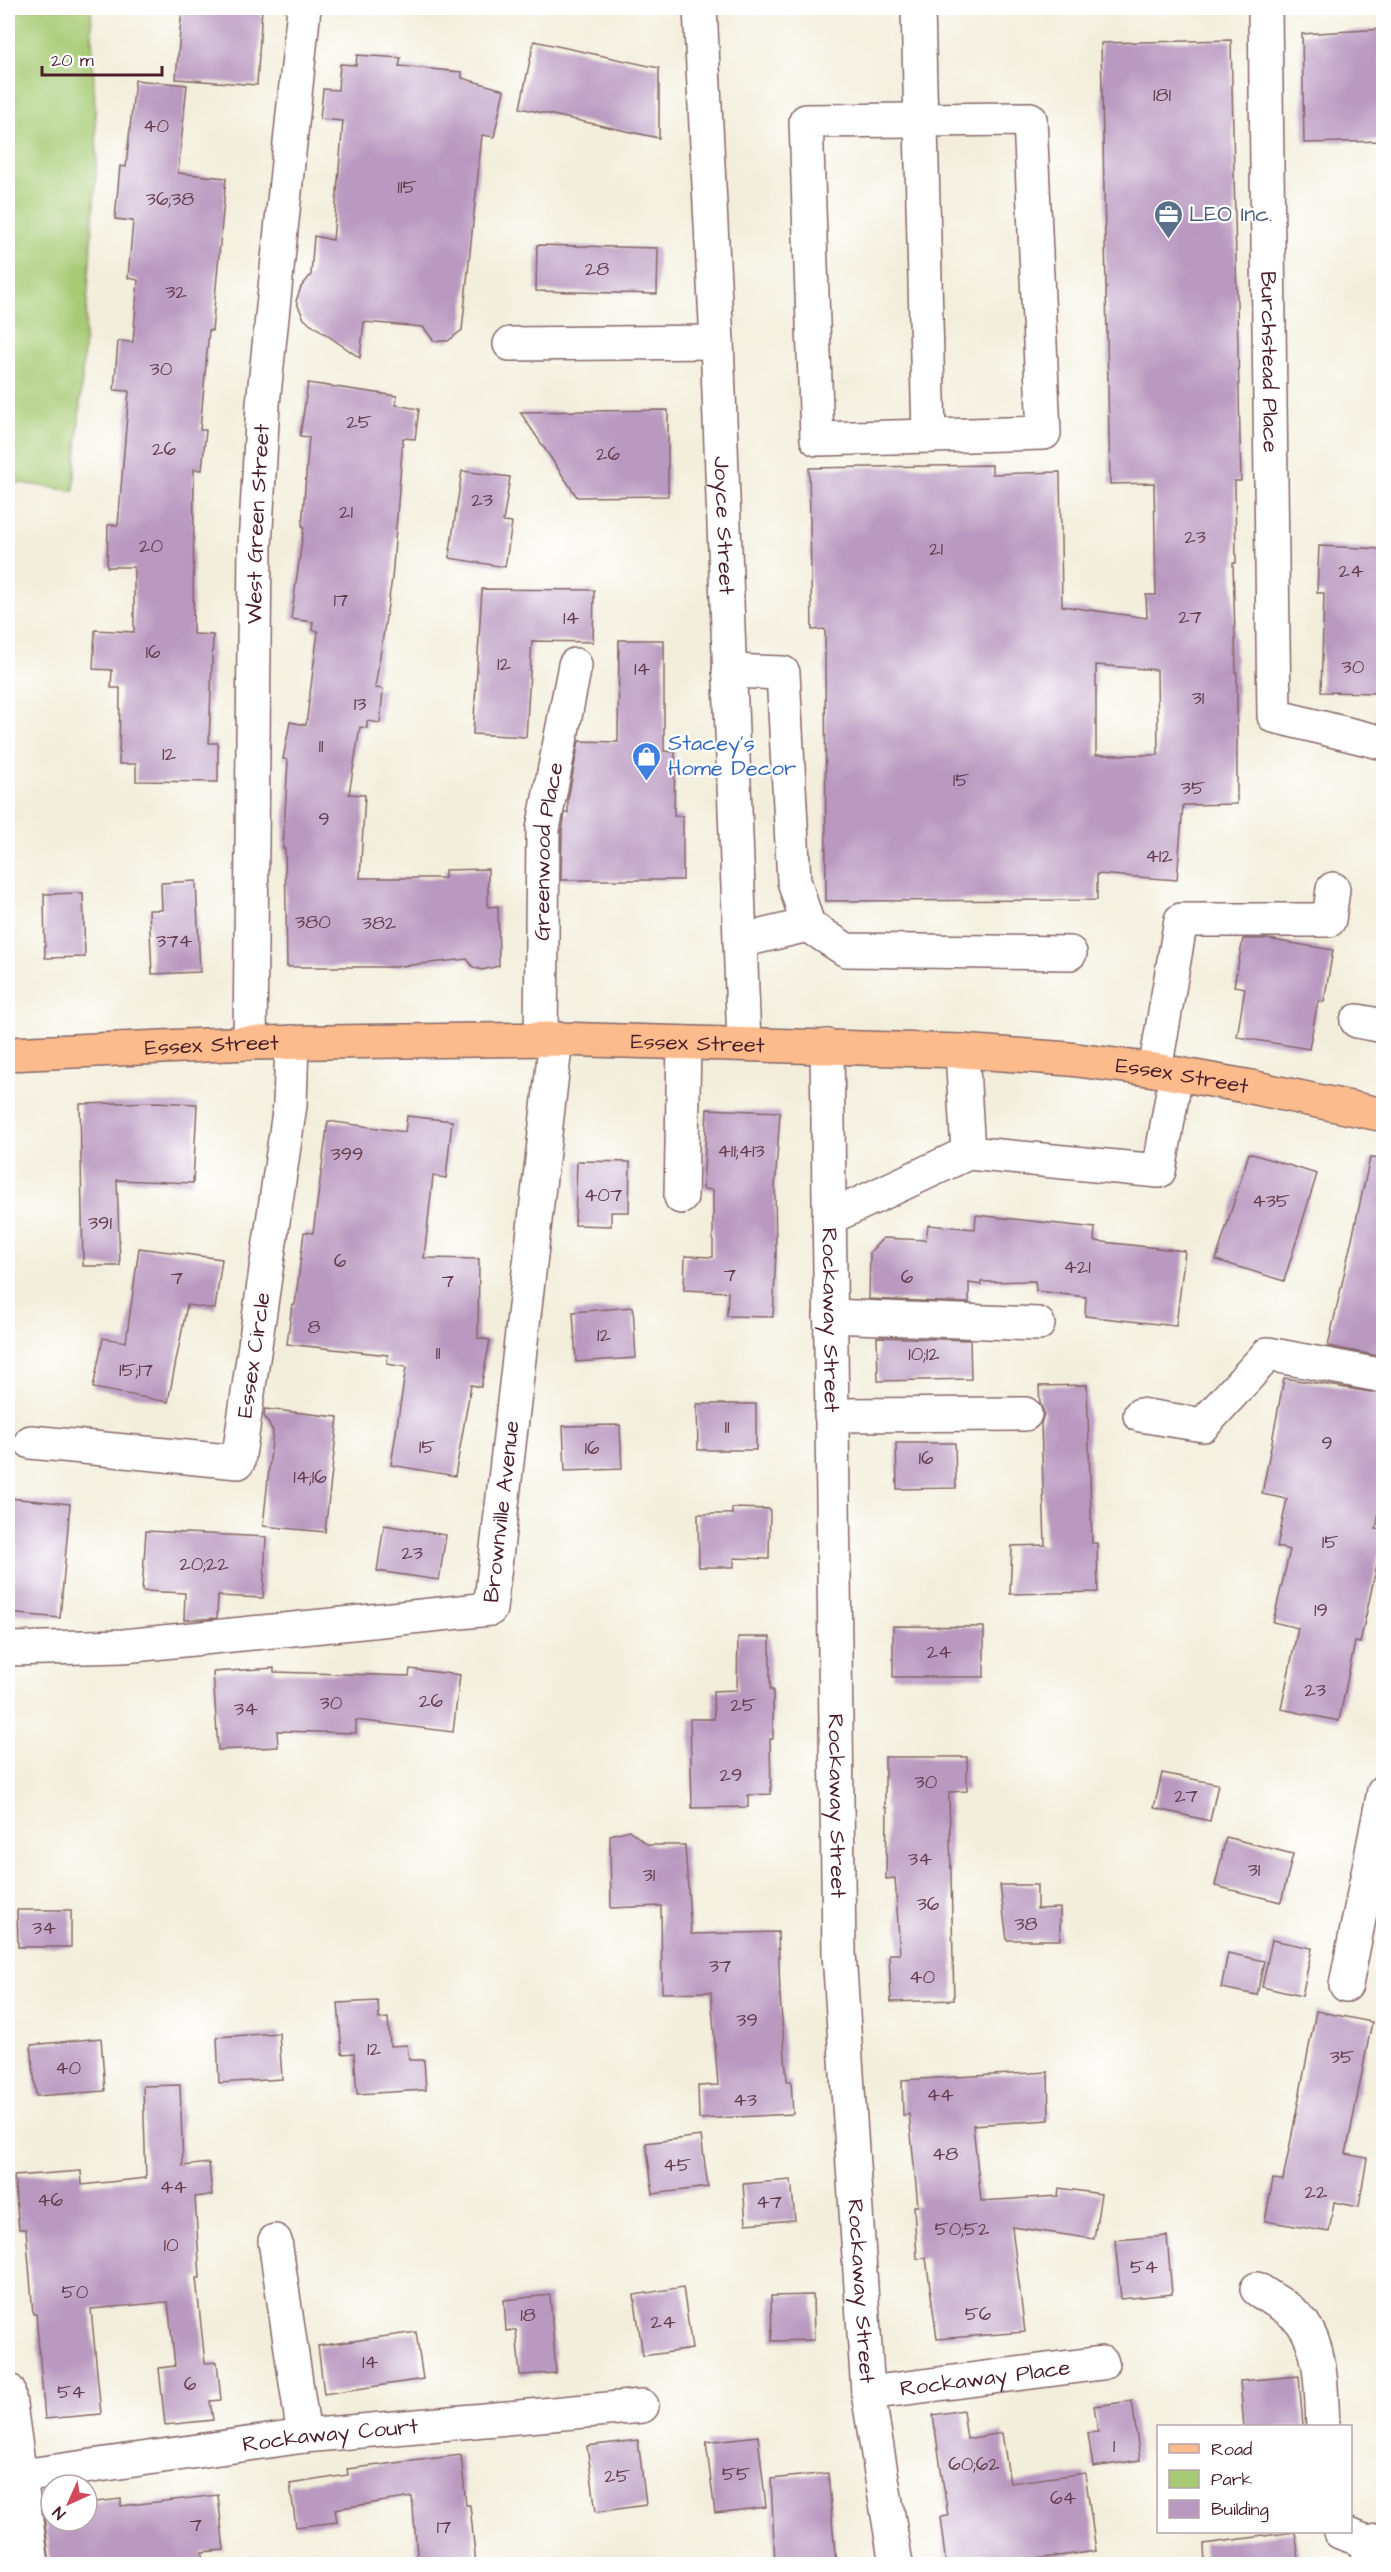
<svg xmlns="http://www.w3.org/2000/svg" width="1391" height="2572" font-family="'Architects Daughter',sans-serif">
<style>
.green{fill:#a7cb74;stroke:#787550;stroke-width:1.5}
.building{fill:#b999c0;fill-rule:evenodd}
.lines{fill:none;stroke-linecap:round;stroke-linejoin:round}
.minor-casing{stroke:#856769;stroke-width:36}
.major-casing{stroke:#856769;stroke-width:36}
.minor{stroke:#fff;stroke-width:33}
.major{stroke:#fbbb8c;stroke-width:33}
.labels{text-anchor:middle;dominant-baseline:central;stroke-width:4.5;stroke-linejoin:round;paint-order:stroke}
.number-label{font-size:20px;fill:#663e50}
.service-label{font-size:22px;fill:#4e5e75;stroke:#fff;text-anchor:start}
.street-label{font-size:22px;fill:#4a1f2b;stroke:#fff}
.shop-label{font-size:22px;fill:#366cbe;stroke:#fff;text-anchor:start}
</style>
<rect width="100%" height="100%" fill="#fff"/>
<filter id="ink" filterUnits="userSpaceOnUse"><feTurbulence type="fractalNoise" baseFrequency=".0167" numOctaves="2"/><feDisplacementMap in="SourceGraphic" scale="12" xChannelSelector="R" yChannelSelector="G"/><feConvolveMatrix kernelMatrix="1 2 1 2 8 2 1 2 1" color-interpolation-filters="sRGB"/></filter>
<filter id="wash" filterUnits="userSpaceOnUse"><feTurbulence type="fractalNoise" baseFrequency=".008" numOctaves="4" result="noise"/><feDisplacementMap in="SourceGraphic" scale="24" xChannelSelector="R" yChannelSelector="G"/><feGaussianBlur stdDeviation="1.35" result="paint"/><feColorMatrix in="noise" values="0 0 0 0 0 0 0 0 0 0 0 0 0 0 0 0 0 1.4 0 .05"/><feComposite in="paint" operator="in"/></filter>
<g filter="url(#wash)">
<rect width="100%" height="100%" fill="#f3eedb"/>
<polygon class="green" points="8,8 91,8 97,159 74,491 8,481"/>
<g id="blocks">
<g class="building">
<polygon points="182,8 262,8 257,85 176,79"/>
<polygon points="1383,29 1383,141 1304,143 1302,34"/>
<path d="M1231,40L1241,481H1235L1236,563H1233L1236,673H1237V804L1183,805L1177,880L1097,874V900L826,901L825,629L812,630L809,468L992,465V474L1060,472L1062,606L1147,618L1146,595H1156L1154,483L1110,484L1101,43ZM1096,665L1157,670L1158,755H1096Z"/>
<polygon points="534,41 659,68 659,138 520,108"/>
<polygon points="357,55 401,58 399,66 462,72 462,78 504,90 494,137 482,135 462,330 448,341 434,341 423,327 364,322 360,358 304,319 296,301 301,287 311,275 314,236 333,240 343,121 320,119 323,89 338,90 340,64 356,65"/>
<polygon points="135,80 187,85 178,173 226,178 212,331 209,330 200,430 206,430 202,470 194,469 193,634 213,635 209,743 218,743 218,782 136,781 136,764 119,764 120,688 111,688 112,670 93,669 95,630 134,632 134,567 107,567 108,525 118,525 129,391 114,390 118,341 133,342 138,280 128,278 133,221 115,219 120,166 126,167"/>
<polygon points="537,245 658,248 657,294 536,291"/>
<polygon points="308,383 397,396 396,405 419,409 415,439 403,438 392,579 375,688 383,689 380,723 367,721 367,728 360,727 349,794 365,795 360,878 445,878 445,870 488,869 488,907 498,906 499,966 482,970 473,967 467,959 393,967 287,967 285,849 283,849 288,760 283,759 290,722 306,725 318,631 312,630 313,622 291,619 304,526 302,526 309,437 300,436"/>
<polygon points="668,410 668,496 577,497 520,412"/>
<polygon points="462,471 510,477 503,522 512,523 505,567 449,558"/>
<polygon points="1319,546 1383,549 1383,693 1321,692 1324,593 1317,593"/>
<polygon points="482,589 594,590 593,642 532,641 526,737 473,734"/>
<polygon points="619,640 664,640 664,751 675,752 674,816 683,816 683,880 561,880 562,831 565,813 568,813 568,799 579,741 618,742"/>
<polygon points="196,881 200,972 152,974 149,910 162,910 161,883"/>
<polygon points="83,893 85,957 45,958 44,894"/>
<polygon points="1243,939 1267,939 1333,950 1324,1002 1318,1001 1309,1049 1237,1037 1245,988 1234,986"/>
<polygon points="156,1102 197,1104 193,1183 117,1180 120,1266 83,1266 80,1104"/>
<polygon points="707,1109 780,1112 775,1189 776,1251 773,1317 727,1316 728,1292 684,1290 685,1256 713,1257 713,1190 703,1189"/>
<polygon points="407,1116 452,1121 446,1178 433,1176 424,1258 479,1259 478,1338 490,1340 481,1387 471,1385 455,1476 391,1465 406,1367 387,1364 388,1355 287,1344 292,1305 295,1305 304,1232 313,1233 328,1121 405,1132"/>
<polygon points="1249,1153 1317,1174 1284,1281 1216,1260"/>
<polygon points="1370,1158 1383,1159 1383,1357 1328,1346"/>
<polygon points="577,1161 630,1162 629,1212 611,1212 611,1226 575,1225"/>
<polygon points="976,1215 1095,1228 1094,1241 1185,1251 1176,1326 1085,1316 1086,1297 1036,1291 1035,1281 981,1282 981,1285 969,1283 969,1303 869,1299 870,1252 883,1238 926,1240 928,1225 975,1229"/>
<polygon points="139,1248 222,1259 215,1309 187,1305 168,1402 93,1388 103,1338 126,1342"/>
<polygon points="633,1307 636,1358 576,1362 573,1312"/>
<polygon points="877,1337 970,1340 971,1379 878,1381"/>
<polygon points="1284,1378 1383,1394 1383,1489 1376,1529 1383,1530 1383,1537 1360,1643 1355,1642 1339,1721 1281,1709 1298,1628 1273,1622 1290,1550 1277,1547 1287,1499 1262,1494"/>
<polygon points="1087,1385 1092,1543 1097,1543 1098,1592 1010,1594 1012,1546 1045,1545 1041,1424 1044,1413 1040,1403 1039,1386"/>
<polygon points="697,1404 756,1404 756,1450 698,1450"/>
<polygon points="265,1409 338,1417 325,1532 263,1526 273,1431 264,1416"/>
<polygon points="620,1425 622,1469 565,1471 563,1426"/>
<polygon points="896,1443 955,1443 956,1488 897,1489"/>
<polygon points="9,1498 70,1504 60,1618 8,1613"/>
<polygon points="732,1508 770,1509 769,1559 734,1558 734,1567 699,1567 698,1514 732,1514"/>
<polygon points="384,1525 446,1535 439,1580 377,1571"/>
<polygon points="146,1531 266,1537 263,1598 218,1596 217,1618 184,1620 185,1593 142,1591"/>
<polygon points="893,1626 984,1627 984,1677 893,1677"/>
<polygon points="738,1637 770,1637 770,1690 773,1690 773,1739 770,1739 771,1794 748,1795 748,1807 692,1808 690,1719 714,1719 713,1691 737,1690"/>
<polygon points="274,1668 274,1672 409,1676 410,1669 460,1675 453,1732 356,1720 356,1733 277,1731 278,1747 218,1750 213,1672"/>
<polygon points="885,1757 967,1757 967,1791 949,1792 954,2000 891,2002 889,1954 900,1954 895,1878 886,1879 887,1808 885,1808"/>
<polygon points="1162,1773 1218,1784 1210,1821 1154,1808"/>
<polygon points="629,1830 648,1845 685,1845 691,1934 778,1932 780,1996 787,2081 791,2081 793,2114 699,2119 698,2086 718,2085 711,1992 662,1993 661,1906 611,1908 610,1835"/>
<polygon points="1226,1837 1293,1854 1281,1902 1215,1886"/>
<polygon points="1000,1885 1037,1885 1037,1909 1060,1908 1060,1940 1007,1940"/>
<polygon points="17,1910 71,1910 71,1947 18,1947"/>
<polygon points="1272,1940 1312,1948 1302,1996 1262,1987"/>
<polygon points="1228,1953 1264,1961 1257,1995 1221,1988"/>
<polygon points="378,2001 379,2019 388,2018 390,2046 407,2045 409,2060 424,2060 426,2090 357,2094 354,2053 342,2054 338,2003"/>
<polygon points="1316,2011 1372,2022 1346,2154 1367,2158 1359,2207 1334,2202 1329,2232 1265,2221 1273,2179 1283,2180"/>
<polygon points="279,2033 282,2079 219,2083 217,2037"/>
<polygon points="101,2038 105,2091 36,2096 31,2045"/>
<polygon points="1048,2072 1049,2120 973,2125 981,2201 1058,2196 1059,2188 1101,2194 1094,2239 1012,2227 1025,2332 937,2339 926,2258 917,2259 914,2206 918,2206 909,2114 903,2115 902,2080"/>
<polygon points="180,2085 183,2166 209,2163 212,2195 195,2197 200,2278 196,2278 205,2363 217,2362 221,2400 210,2401 213,2420 165,2425 159,2368 175,2366 168,2302 91,2309 101,2414 45,2419 36,2314 33,2314 26,2229 19,2229 14,2176 81,2171 82,2185 146,2178 143,2086"/>
<polygon points="701,2136 708,2187 653,2194 646,2143"/>
<polygon points="791,2180 795,2220 746,2224 743,2184"/>
<polygon points="1167,2236 1172,2294 1121,2299 1115,2240"/>
<polygon points="683,2287 692,2349 643,2356 634,2295"/>
<polygon points="550,2295 556,2373 520,2375 516,2330 506,2331 504,2300"/>
<polygon points="813,2295 814,2340 772,2341 771,2296"/>
<polygon points="416,2332 423,2379 324,2394 318,2346"/>
<polygon points="1299,2376 1303,2427 1244,2427 1240,2381"/>
<polygon points="1132,2401 1140,2460 1093,2467 1088,2433 1098,2432 1094,2406"/>
<polygon points="963,2410 967,2439 1002,2433 1010,2483 1085,2473 1096,2551 990,2565 946,2565 940,2517 948,2516 933,2415"/>
<polygon points="758,2436 766,2507 715,2513 706,2442"/>
<polygon points="638,2440 646,2505 596,2512 587,2446"/>
<polygon points="461,2455 466,2505 470,2505 476,2565 418,2565 412,2497 335,2509 337,2522 296,2527 290,2484 348,2475 347,2469"/>
<polygon points="828,2473 836,2565 775,2565 771,2479"/>
<polygon points="218,2495 224,2550 202,2552 203,2565 50,2565 43,2508 51,2507 51,2521 87,2521 87,2503 121,2499 121,2506"/>
<polygon points="1295,2532 1300,2565 1205,2565 1204,2544"/>
</g>
</g>
</g>
<g filter="url(#ink)">
<use href="#blocks" fill-opacity="0" stroke="#856769" stroke-width="1.5"/>
<g class="lines">
<defs>
<g id="minor">
<path id="s1" d="M700,8L717,342L744,1043"/>
<polyline points="918,8 929,436"/>
<path id="s2" d="M1265,8L1274,716L1384,743"/>
<polygon points="1030,119 1044,433 817,439 806,121"/>
<polyline points="510,344 717,342"/>
<polyline points="729,671 783,673 794,881 808,925"/>
<polyline points="740,941 808,925 846,950 1070,953"/>
<polyline points="1357,1021 1384,1026"/>
<path id="s3" d="M541,1040L543,829L575,665"/>
<path id="s4" d="M250,1043L255,546L263,404L304,8"/>
<path id="s5" d="M827,1046L839,1953L868,2393L896,2564"/>
<polyline points="962,1051 968,1153"/>
<polyline points="1155,1070 1181,920 1329,920 1333,889"/>
<polyline points="681,1197 684,1043"/>
<polyline points="829,1218 968,1153 1159,1171 1176,1074"/>
<polyline points="830,1316 1038,1324"/>
<polyline points="831,1415 1025,1414"/>
<polyline points="1140,1415 1203,1425 1268,1354 1384,1376"/>
<path id="s6" d="M31,1442L238,1462L290,1105L292,1042"/>
<path id="s7" d="M8,1649L124,1646L490,1609L556,1039"/>
<polyline points="1346,1985 1384,1791"/>
<polyline points="275,2241 304,2436"/>
<path d="M1257,2289C1271,2299 1292,2309 1302,2322C1323,2350 1321,2393 1323,2426"/>
<polyline points="8,2390 32,2564"/>
<path id="s8" d="M868,2393L1102,2363"/>
<path id="s9" d="M21,2476L304,2436L642,2406"/>
<polyline points="1340,2532 1367,2542"/>
<polyline points="1368,2564 1367,2542 1384,2539"/>
</g>
<g id="major">
<path id="s10" d="M8,1054L250,1043L556,1039L962,1051L1069,1059L1155,1070L1251,1087L1384,1115"/>
</g>
</defs>
<use href="#minor" class="minor-casing"/>
<use href="#major" class="major-casing"/>
<use href="#minor" class="minor"/>
<use href="#major" class="major"/>
</g>
</g>
<defs>
<symbol id="office-pin" viewBox="-11 -11 22 30"><path d="M0 17L-7.5 6A9.5 9.5 0 1 1 7.5 6Z" fill="#5c6f8a" stroke="#fff"/><path d="M-6-3h4V-5.5h4V-3h4V5H-6ZM-1-4.5V-3h2v-1.5ZM-6 0V1H6V0Z" fill="#fff"/></symbol>
<symbol id="shop-pin" viewBox="-11 -11 22 30"><path d="M0 17L-7.5 6A9.5 9.5 0 1 1 7.5 6Z" fill="#3f7fe0" stroke="#fff"/><path d="M-5-2.5h2.3a2.7 3.5 0 0 1 5.4 0H5L5.5 6h-11ZM-1.5-2.5h3a1.5 2.3 0 0 0-3 0Z" fill="#fff"/></symbol>
</defs>
<g fill-rule="evenodd">
<use href="#office-pin" x="1152" y="198" width="33" height="45"/>
<use href="#shop-pin" x="630" y="740" width="33" height="45"/>
</g>
<g class="labels">
<g class="number-label">
<text x="1162" y="95">181</text>
<text x="156" y="126">40</text>
<text x="407" y="187">115</text>
<text x="170" y="199">36;38</text>
<text x="597" y="269">28</text>
<text x="176" y="292">32</text>
<text x="161" y="369">30</text>
<text x="359" y="422">25</text>
<text x="164" y="449">26</text>
<text x="608" y="454">26</text>
<text x="482" y="500">23</text>
<text x="346" y="512">21</text>
<text x="1195" y="537">23</text>
<text x="151" y="546">20</text>
<text x="936" y="549">21</text>
<text x="1351" y="571">24</text>
<text x="341" y="600">17</text>
<text x="1190" y="617">27</text>
<text x="571" y="618">14</text>
<text x="153" y="652">16</text>
<text x="504" y="664">12</text>
<text x="1353" y="667">30</text>
<text x="642" y="669">14</text>
<text x="1198" y="698">31</text>
<text x="360" y="704">13</text>
<text x="321" y="746">11</text>
<text x="169" y="754">12</text>
<text x="961" y="780">15</text>
<text x="1193" y="788">35</text>
<text x="324" y="819">9</text>
<text x="1159" y="856">412</text>
<text x="313" y="922">380</text>
<text x="379" y="923">382</text>
<text x="174" y="941">374</text>
<text x="741" y="1151">411;413</text>
<text x="347" y="1154">399</text>
<text x="603" y="1195">407</text>
<text x="1271" y="1201">435</text>
<text x="100" y="1223">391</text>
<text x="340" y="1261">6</text>
<text x="1077" y="1267">421</text>
<text x="730" y="1275">7</text>
<text x="907" y="1277">6</text>
<text x="177" y="1278">7</text>
<text x="448" y="1281">7</text>
<text x="314" y="1327">8</text>
<text x="604" y="1335">12</text>
<text x="438" y="1353">11</text>
<text x="924" y="1354">10;12</text>
<text x="136" y="1370">15;17</text>
<text x="727" y="1427">11</text>
<text x="1327" y="1443">9</text>
<text x="427" y="1447">15</text>
<text x="592" y="1448">16</text>
<text x="926" y="1458">16</text>
<text x="310" y="1477">14;16</text>
<text x="1330" y="1542">15</text>
<text x="412" y="1553">23</text>
<text x="204" y="1564">20;22</text>
<text x="1321" y="1610">19</text>
<text x="939" y="1652">24</text>
<text x="1315" y="1690">23</text>
<text x="431" y="1701">26</text>
<text x="331" y="1703">30</text>
<text x="743" y="1705">25</text>
<text x="246" y="1709">34</text>
<text x="731" y="1775">29</text>
<text x="926" y="1782">30</text>
<text x="1186" y="1796">27</text>
<text x="920" y="1859">34</text>
<text x="1254" y="1870">31</text>
<text x="649" y="1875">31</text>
<text x="928" y="1904">36</text>
<text x="1026" y="1924">38</text>
<text x="44" y="1928">34</text>
<text x="720" y="1966">37</text>
<text x="922" y="1977">40</text>
<text x="747" y="2020">39</text>
<text x="374" y="2049">12</text>
<text x="1342" y="2057">35</text>
<text x="68" y="2068">40</text>
<text x="940" y="2095">44</text>
<text x="745" y="2100">43</text>
<text x="945" y="2154">48</text>
<text x="677" y="2165">45</text>
<text x="173" y="2187">44</text>
<text x="1316" y="2192">22</text>
<text x="50" y="2200">46</text>
<text x="769" y="2202">47</text>
<text x="962" y="2229">50;52</text>
<text x="171" y="2245">10</text>
<text x="1144" y="2267">54</text>
<text x="75" y="2292">50</text>
<text x="978" y="2314">56</text>
<text x="528" y="2315">18</text>
<text x="663" y="2322">24</text>
<text x="370" y="2362">14</text>
<text x="190" y="2384">6</text>
<text x="71" y="2392">54</text>
<text x="1114" y="2446">1</text>
<text x="974" y="2464">60;62</text>
<text x="736" y="2474">55</text>
<text x="617" y="2476">25</text>
<text x="1063" y="2498">64</text>
<text x="196" y="2525">7</text>
<text x="444" y="2527">17</text>
</g>
<g class="service-label">
<text x="1189" y="214">LEO Inc.</text>
</g>
<g class="street-label">
<text stroke="none"><textPath href="#s2" startOffset="354">Burchstead Place</textPath></text>
<text stroke="none"><textPath href="#s4" startOffset="519">West Green Street</textPath></text>
<text stroke="none"><textPath href="#s1" startOffset="518">Joyce Street</textPath></text>
<text stroke="none"><textPath href="#s3" startOffset="189">Greenwood Place</textPath></text>
<text stroke="none"><textPath href="#s10" startOffset="690">Essex Street</textPath></text>
<text stroke="none"><textPath href="#s10" startOffset="204">Essex Street</textPath></text>
<text stroke="none"><textPath href="#s10" startOffset="1176">Essex Street</textPath></text>
<text stroke="none"><textPath href="#s5" startOffset="274">Rockaway Street</textPath></text>
<text stroke="none"><textPath href="#s6" startOffset="316">Essex Circle</textPath></text>
<text stroke="none"><textPath href="#s7" startOffset="582">Brownville Avenue</textPath></text>
<text stroke="none"><textPath href="#s5" startOffset="760">Rockaway Street</textPath></text>
<text stroke="none"><textPath href="#s5" startOffset="1246">Rockaway Street</textPath></text>
<text stroke="none"><textPath href="#s8" startOffset="118">Rockaway Place</textPath></text>
<text stroke="none"><textPath href="#s9" startOffset="312">Rockaway Court</textPath></text>
</g>
<g class="shop-label">
<text x="668" y="743">Stacey's<tspan x="668" dy="25">Home Decor</tspan></text>
</g>
</g>
<rect width="1391" height="2572" fill="none" stroke="#fff" stroke-width="30"/>
<rect x="1157" y="2425" width="195" height="108" fill="#ffffff" stroke="#b7a5aa" stroke-width="1.5"/>
<rect x="1169" y="2444" width="30" height="9" fill="#fbbb8c" stroke="#b7a5aa" stroke-width="1.5"/>
<text x="1211" y="2455" font-size="18" fill="#4a1f2b">Road</text>
<rect x="1169" y="2470" width="30" height="18" fill="#a7cb74" stroke="#b7a5aa" stroke-width="1.5"/>
<text x="1211" y="2485" font-size="18" fill="#4a1f2b">Park</text>
<rect x="1169" y="2500" width="30" height="18" fill="#b999c0" stroke="#b7a5aa" stroke-width="1.5"/>
<text x="1211" y="2515" font-size="18" fill="#4a1f2b">Building</text>
<g transform="translate(69 2503) rotate(225)"><circle r="28" fill="#ffffff" stroke="#b7a5aa" stroke-width="1.5"/>
<path d="M0-4.5L10 22L0 15L-10 22Z" fill="#d1495b"/>
<text y="-9" font-size="16" font-weight="bold" text-anchor="middle" fill="#4a1f2b">N</text>
</g>
<path d="M42 66v9h120v-9" fill="none" stroke="#4a1f2b" stroke-width="3"/>
<text x="51" y="66" font-size="18" fill="#4a1f2b" stroke="#ffffff" stroke-width="4.5" paint-order="stroke">20 m</text>
</svg>
